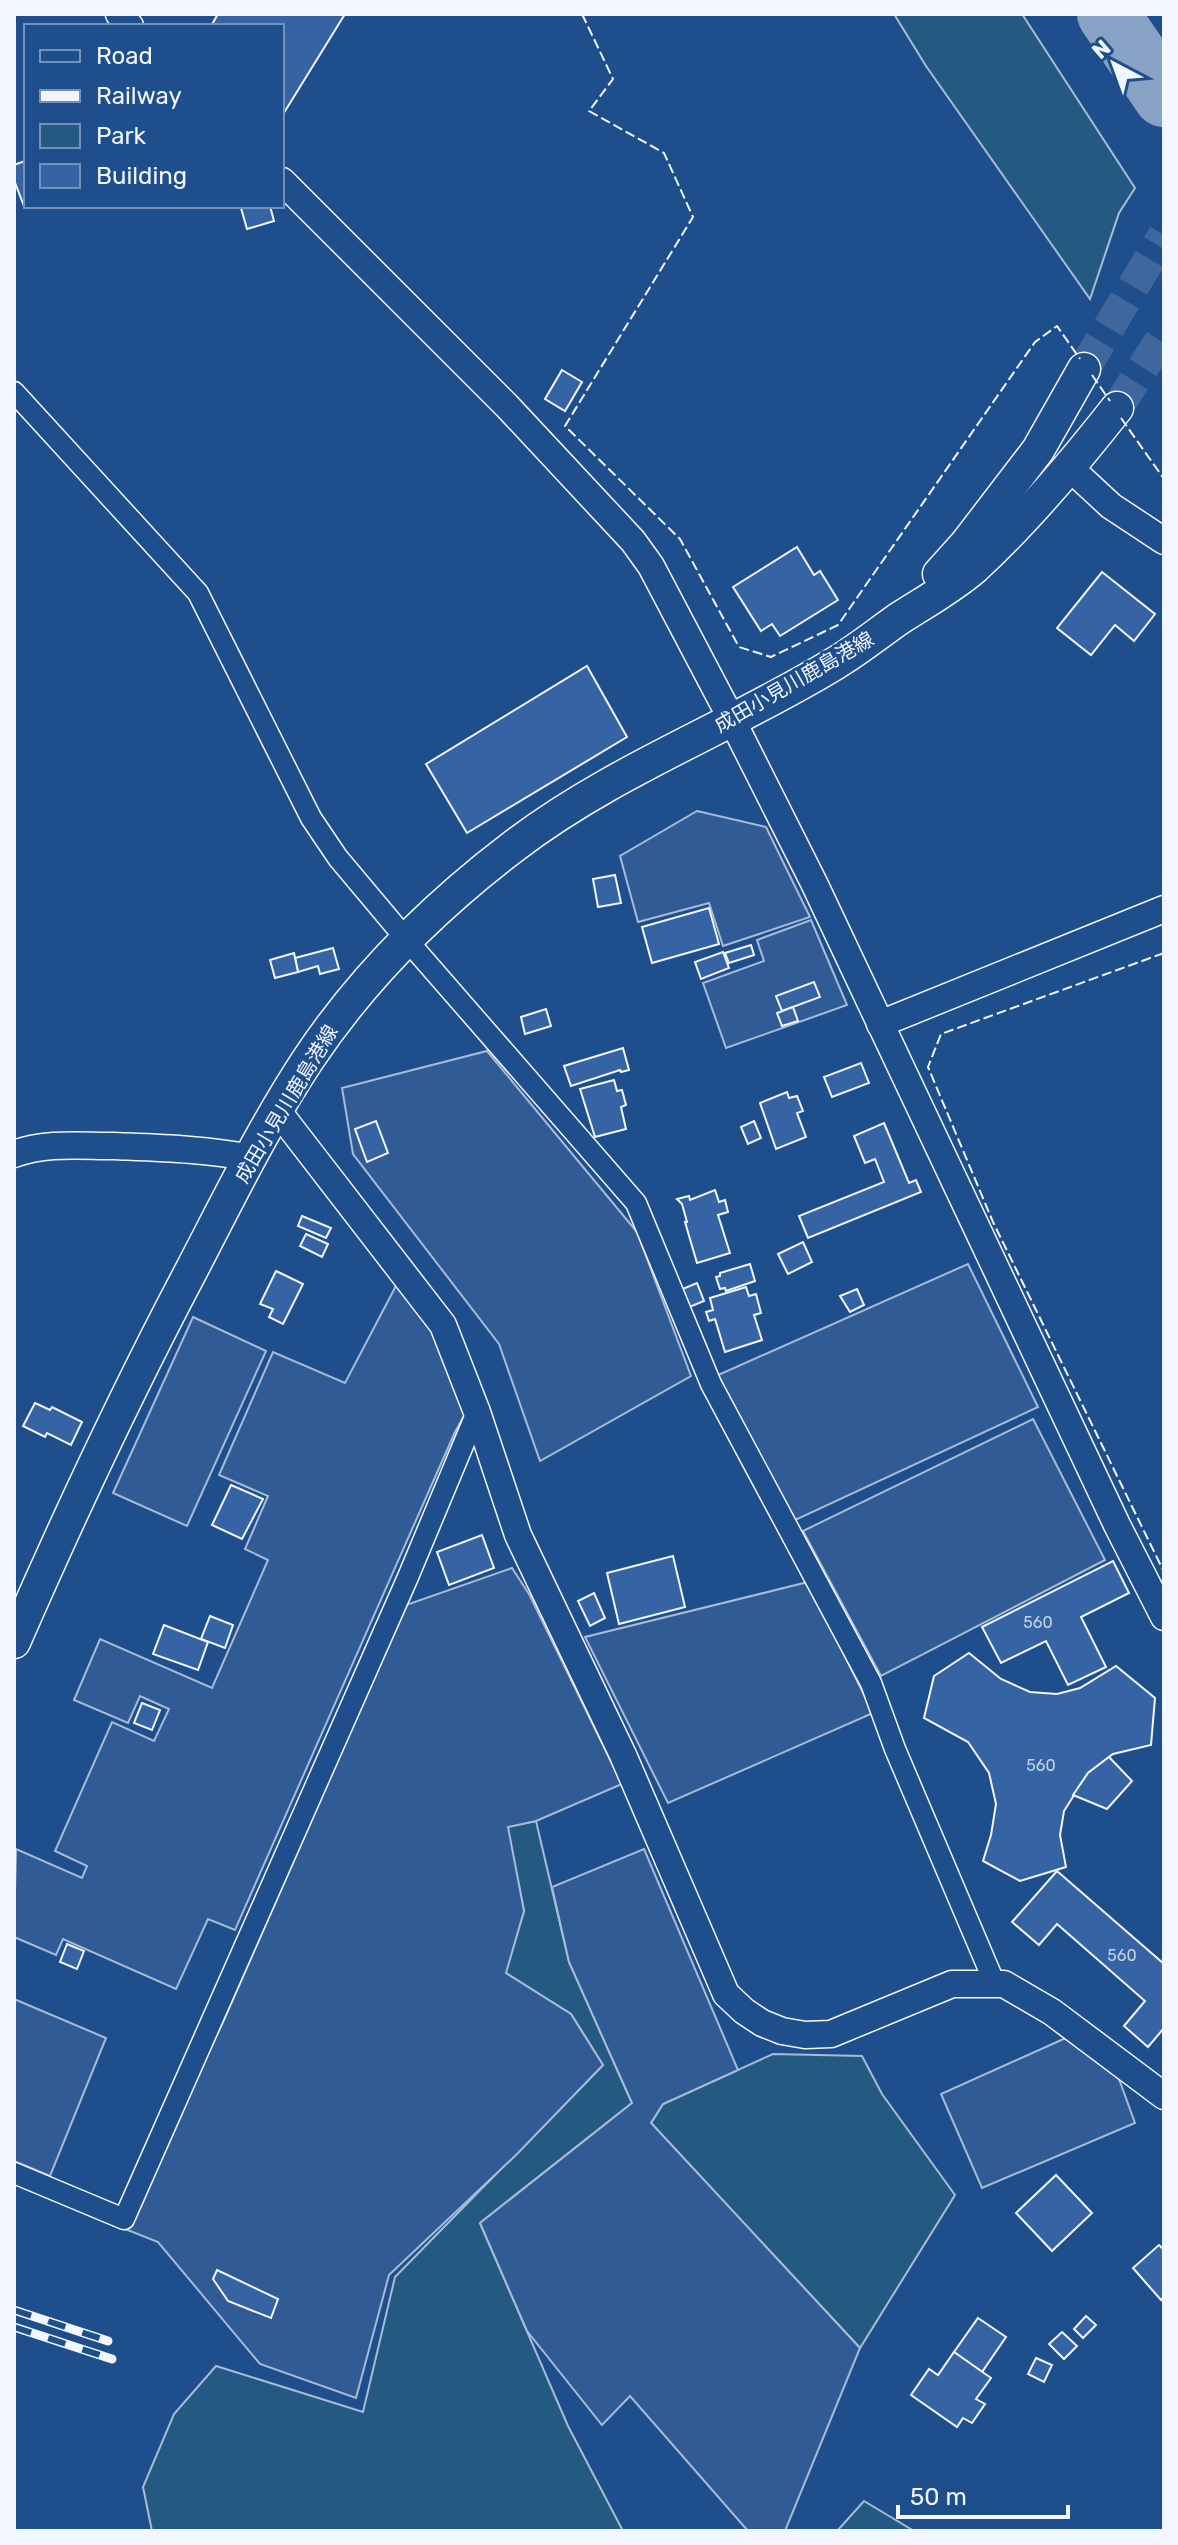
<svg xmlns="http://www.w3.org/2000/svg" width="1178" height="2545" font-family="Rubik,'Noto Sans JP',sans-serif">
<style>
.green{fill:#245a82;stroke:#a8bbd7;stroke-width:2}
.parking{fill:#305b95;stroke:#a8bbd7;stroke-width:2}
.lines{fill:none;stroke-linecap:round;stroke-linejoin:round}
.taxiway{stroke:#88a2c6;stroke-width:62}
.building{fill:#3563a3;stroke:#f2f6ff;stroke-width:2}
.primary-tunnel{stroke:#3f679d;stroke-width:32;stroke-dasharray:32 16;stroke-linecap:butt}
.minor-casing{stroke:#f2f6ff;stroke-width:23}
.tertiary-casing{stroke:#f2f6ff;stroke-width:29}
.primary-casing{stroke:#f2f6ff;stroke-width:35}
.minor{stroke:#1f4e8c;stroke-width:20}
.tertiary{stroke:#1f4e8c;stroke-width:26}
.primary{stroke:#1f4e8c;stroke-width:32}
.rail-casing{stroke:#f2f6ff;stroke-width:9}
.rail{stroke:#1f4e8c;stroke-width:6;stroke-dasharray:18;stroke-linecap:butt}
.fence{stroke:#f2f6ff;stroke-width:2;stroke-dasharray:10 4;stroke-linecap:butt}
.labels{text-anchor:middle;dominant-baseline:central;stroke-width:6;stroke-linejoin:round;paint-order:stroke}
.number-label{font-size:16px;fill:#c3d1e8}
.street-label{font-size:20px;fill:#f2f6ff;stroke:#1f4e8c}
</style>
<rect width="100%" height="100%" fill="#1f4e8c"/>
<g class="green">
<polygon points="894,14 1022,14 1135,188 1119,213 1090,299 926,66"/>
<polygon points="536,1821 569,1962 632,2103 480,2223 568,2426 623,2531 152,2531 143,2487 174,2414 216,2366 363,2412 395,2277 603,2065 571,2014 505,1973 524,1911 507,1827"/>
<polygon points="773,2054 862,2056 882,2094 955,2195 860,2348 651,2123 663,2104"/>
<polygon points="864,2501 914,2531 837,2531"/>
</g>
<g class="parking">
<polygon points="697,811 766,827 810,917 723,946 709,903 638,922 620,856"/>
<polygon points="811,920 847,1005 726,1048 703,983 764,961 757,940"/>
<polygon points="487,1051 637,1232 691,1376 540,1461 499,1344 353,1154 342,1088"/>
<polygon points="968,1264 1038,1407 791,1522 716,1376"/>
<polygon points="398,1282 434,1334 465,1414 455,1432 235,1930 208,1919 176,1989 63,1939 56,1955 14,1937 16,1849 82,1878 87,1866 55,1851 112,1722 154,1741 169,1709 140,1696 128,1723 74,1700 100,1639 212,1688 268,1560 245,1549 268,1496 219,1475 273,1352 345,1383"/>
<polygon points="193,1317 266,1351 187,1526 113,1493"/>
<polygon points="1033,1419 1105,1560 881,1676 803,1531"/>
<polygon points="512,1568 529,1594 622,1784 536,1821 508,1827 524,1911 506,1973 571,2014 603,2065 517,2154 389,2275 356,2398 260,2364 158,2242 125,2229 224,2020 406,1605"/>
<polygon points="808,1582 873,1713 668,1803 585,1637"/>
<polygon points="644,1849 738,2070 663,2104 651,2123 860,2348 785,2531 748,2531 630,2396 602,2425 527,2331 480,2223 632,2103 569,1962 552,1887"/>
<polygon points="14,1999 106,2038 50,2176 14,2161"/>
<polygon points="1068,2037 1119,2079 1135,2123 982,2188 941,2094"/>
</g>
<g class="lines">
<polyline class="taxiway" points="1108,14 1164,96"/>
</g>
<g class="building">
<polygon points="218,14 345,14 282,116 282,26 211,26"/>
<polygon points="25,161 26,205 24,206 14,180 14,165"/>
<polygon points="247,206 270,206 274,221 247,229 241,208"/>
<polygon points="562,370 582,382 565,411 545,399"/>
<polygon points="797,547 814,575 820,571 838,600 780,636 772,624 761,631 733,587"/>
<polygon points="1102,572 1155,614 1134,641 1115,625 1091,655 1057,628"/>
<polygon points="587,666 627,737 467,833 426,764"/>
<polygon points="615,875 621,903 598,907 593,879"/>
<polygon points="709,908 719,944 652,963 642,927"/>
<polygon points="751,945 754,955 729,963 725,953"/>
<polygon points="333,948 339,969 320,974 318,966 298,972 295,958"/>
<polygon points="723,952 729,968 701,979 695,962"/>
<polygon points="294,953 298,972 275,978 270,960"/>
<polygon points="814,982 820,997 782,1011 776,996"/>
<polygon points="793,1007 798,1021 782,1026 777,1013"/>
<polygon points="546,1009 551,1026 525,1034 521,1017"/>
<polygon points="623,1048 629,1070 621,1072 620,1070 571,1086 564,1066"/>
<polygon points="861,1063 869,1083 832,1097 824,1077"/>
<polygon points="614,1080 617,1091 622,1090 626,1105 621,1107 626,1129 595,1137 580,1089"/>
<polygon points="787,1092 789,1098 797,1096 803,1111 797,1113 806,1137 776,1149 760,1103"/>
<polygon points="376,1121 388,1153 367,1162 355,1129"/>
<polygon points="754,1121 761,1138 748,1144 741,1127"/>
<polygon points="884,1123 909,1183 916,1180 921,1192 808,1238 799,1216 884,1182 875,1159 865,1163 854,1136"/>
<polygon points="715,1190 719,1202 725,1200 728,1212 718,1215 730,1253 697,1263 685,1222 687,1222 682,1204 677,1199 689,1196 690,1200"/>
<polygon points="302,1216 331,1228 326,1238 298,1226"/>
<polygon points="306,1234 328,1244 322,1257 300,1246"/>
<polygon points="803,1242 812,1262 788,1274 778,1254"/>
<polygon points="750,1264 755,1281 726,1291 725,1288 720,1289 716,1277 720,1276 720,1273"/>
<polygon points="276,1271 303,1284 283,1324 269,1317 273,1309 260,1304"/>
<polygon points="697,1283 704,1301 687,1308 680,1290"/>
<polygon points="746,1287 749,1296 756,1294 761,1313 754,1315 762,1340 725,1352 715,1319 709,1321 706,1312 713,1310 710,1298"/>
<polygon points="857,1289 864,1305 850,1312 840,1296"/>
<polygon points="35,1403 50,1410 52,1407 82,1422 71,1445 47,1433 45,1437 23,1426"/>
<polygon points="231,1485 263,1499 242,1539 212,1525"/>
<polygon points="482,1535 494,1568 449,1585 437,1552"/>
<polygon points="673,1556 685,1607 619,1624 607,1573"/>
<polygon points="1113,1561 1129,1593 1081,1617 1106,1667 1068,1685 1046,1641 1001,1663 982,1627"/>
<polygon points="594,1593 605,1618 590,1626 578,1601"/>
<polygon points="210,1616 233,1625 225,1648 201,1639"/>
<polygon points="164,1625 208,1642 198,1670 153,1654"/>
<polygon points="969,1653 1001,1679 1030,1692 1057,1694 1080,1688 1116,1666 1155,1698 1151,1745 1113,1754 1088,1773 1064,1811 1060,1835 1066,1867 1020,1881 983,1861 991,1835 996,1804 989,1773 968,1742 924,1718 934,1676"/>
<polygon points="142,1703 160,1710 152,1730 134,1723"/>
<polygon points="1109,1757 1132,1781 1107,1809 1073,1795 1088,1773"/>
<polygon points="1057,1871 1164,1964 1164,2028 1148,2047 1124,2026 1145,2001 1057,1924 1039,1945 1012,1922"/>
<polygon points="67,1944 84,1951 77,1969 60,1962"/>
<polygon points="1056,2175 1092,2213 1052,2251 1016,2213"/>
<polygon points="1159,2245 1164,2250 1164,2297 1161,2300 1133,2268"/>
<polygon points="217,2270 278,2299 271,2318 228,2301 213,2279"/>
<polygon points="1086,2316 1096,2325 1083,2338 1074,2329"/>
<polygon points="978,2318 1006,2337 982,2372 954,2352"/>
<polygon points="1062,2332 1077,2346 1064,2359 1049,2344"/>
<polygon points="954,2352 991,2378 976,2399 985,2404 972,2423 963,2418 957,2427 911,2395 929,2369 938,2375"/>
<polygon points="1036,2358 1052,2365 1044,2382 1028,2374"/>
</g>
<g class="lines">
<g class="primary-tunnel">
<polyline points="1084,369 1164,235"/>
<polyline points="1117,408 1164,335"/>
</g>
<defs>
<g id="minor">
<polyline points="14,392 198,593 311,818 338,858 406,939 636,1203 711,1384 871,1683 895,1749 995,1984"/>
<polyline points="14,2173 124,2219 408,1577 477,1412"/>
</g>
<g id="tertiary">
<polyline points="119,14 130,26"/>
<polyline points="282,181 507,406 633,541 651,566 732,720 814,883 1117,1525 1164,1617"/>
<polyline points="1070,468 1111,506 1164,541"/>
<polyline points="880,1024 1164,909"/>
<polyline points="277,1110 443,1325 477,1412 518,1535 623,1755 726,1994 744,2011 762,2023 782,2031 805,2035 831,2034 952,1984 1004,1984 1052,2012 1164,2096"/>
<path d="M14,1154C46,1142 80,1146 113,1146C160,1148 205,1149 251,1158"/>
</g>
<g id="primary">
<polyline points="939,574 966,544 1038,450 1084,369"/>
<path d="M14,1642C69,1516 127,1392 191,1271C228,1200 263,1128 307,1061C362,978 435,906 514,846C612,771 729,728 834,664C856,651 876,635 897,620C923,603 951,588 975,567C1027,519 1073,464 1117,408"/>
</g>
</defs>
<use href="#minor" class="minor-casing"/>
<use href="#tertiary" class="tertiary-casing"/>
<use href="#primary" class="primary-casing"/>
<use href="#minor" class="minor"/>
<use href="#tertiary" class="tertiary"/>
<use href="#primary" class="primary"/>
<defs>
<g id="rail">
<polyline points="14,2310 108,2341"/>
<polyline points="14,2327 112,2359"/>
</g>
</defs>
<use href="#rail" class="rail-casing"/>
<use href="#rail" class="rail"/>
<g class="fence">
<polyline points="582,14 613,79 589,111 664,153 693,217 565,426 680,539 739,647 771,657 838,625 1035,342 1057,326 1080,359"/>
<polyline points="1092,375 1110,401"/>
<polyline points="1121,418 1164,479"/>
<polyline points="1164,953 941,1034 928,1067 993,1222 1164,1572"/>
</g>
</g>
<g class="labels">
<g class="number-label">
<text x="1038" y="1622">560</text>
<text x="1041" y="1765">560</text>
<text x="1122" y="1955">560</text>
</g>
<g class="street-label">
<text transform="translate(794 682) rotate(-30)">成田小見川鹿島港線</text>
<text transform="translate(286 1104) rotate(-59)">成田小見川鹿島港線</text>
</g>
</g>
<rect width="1178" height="2545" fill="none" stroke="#f2f6ff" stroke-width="32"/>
<rect x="24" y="24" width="260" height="184" fill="#1f4e8c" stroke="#7391ba" stroke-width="2"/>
<rect x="40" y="50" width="40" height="12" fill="#1f4e8c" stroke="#7391ba" stroke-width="2"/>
<text x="96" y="64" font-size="24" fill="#f2f6ff">Road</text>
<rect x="40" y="90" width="40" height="12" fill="#f2f6ff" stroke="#7391ba" stroke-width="2"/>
<text x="96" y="104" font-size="24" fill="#f2f6ff">Railway</text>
<rect x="40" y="124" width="40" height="24" fill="#245a82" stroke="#7391ba" stroke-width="2"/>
<text x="96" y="144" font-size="24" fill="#f2f6ff">Park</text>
<rect x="40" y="164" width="40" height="24" fill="#3563a3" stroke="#7391ba" stroke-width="2"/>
<text x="96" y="184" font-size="24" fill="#f2f6ff">Building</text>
<g transform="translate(1114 64) rotate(319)" stroke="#1f4e8c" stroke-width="6" paint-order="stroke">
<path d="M0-6L14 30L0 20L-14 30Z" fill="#f2f6ff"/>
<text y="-12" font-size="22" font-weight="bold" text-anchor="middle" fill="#f2f6ff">N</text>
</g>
<path d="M898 2505v12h170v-12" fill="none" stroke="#f2f6ff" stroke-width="4"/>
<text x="910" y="2505" font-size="24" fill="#f2f6ff" stroke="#1f4e8c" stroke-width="6" paint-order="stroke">50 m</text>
</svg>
